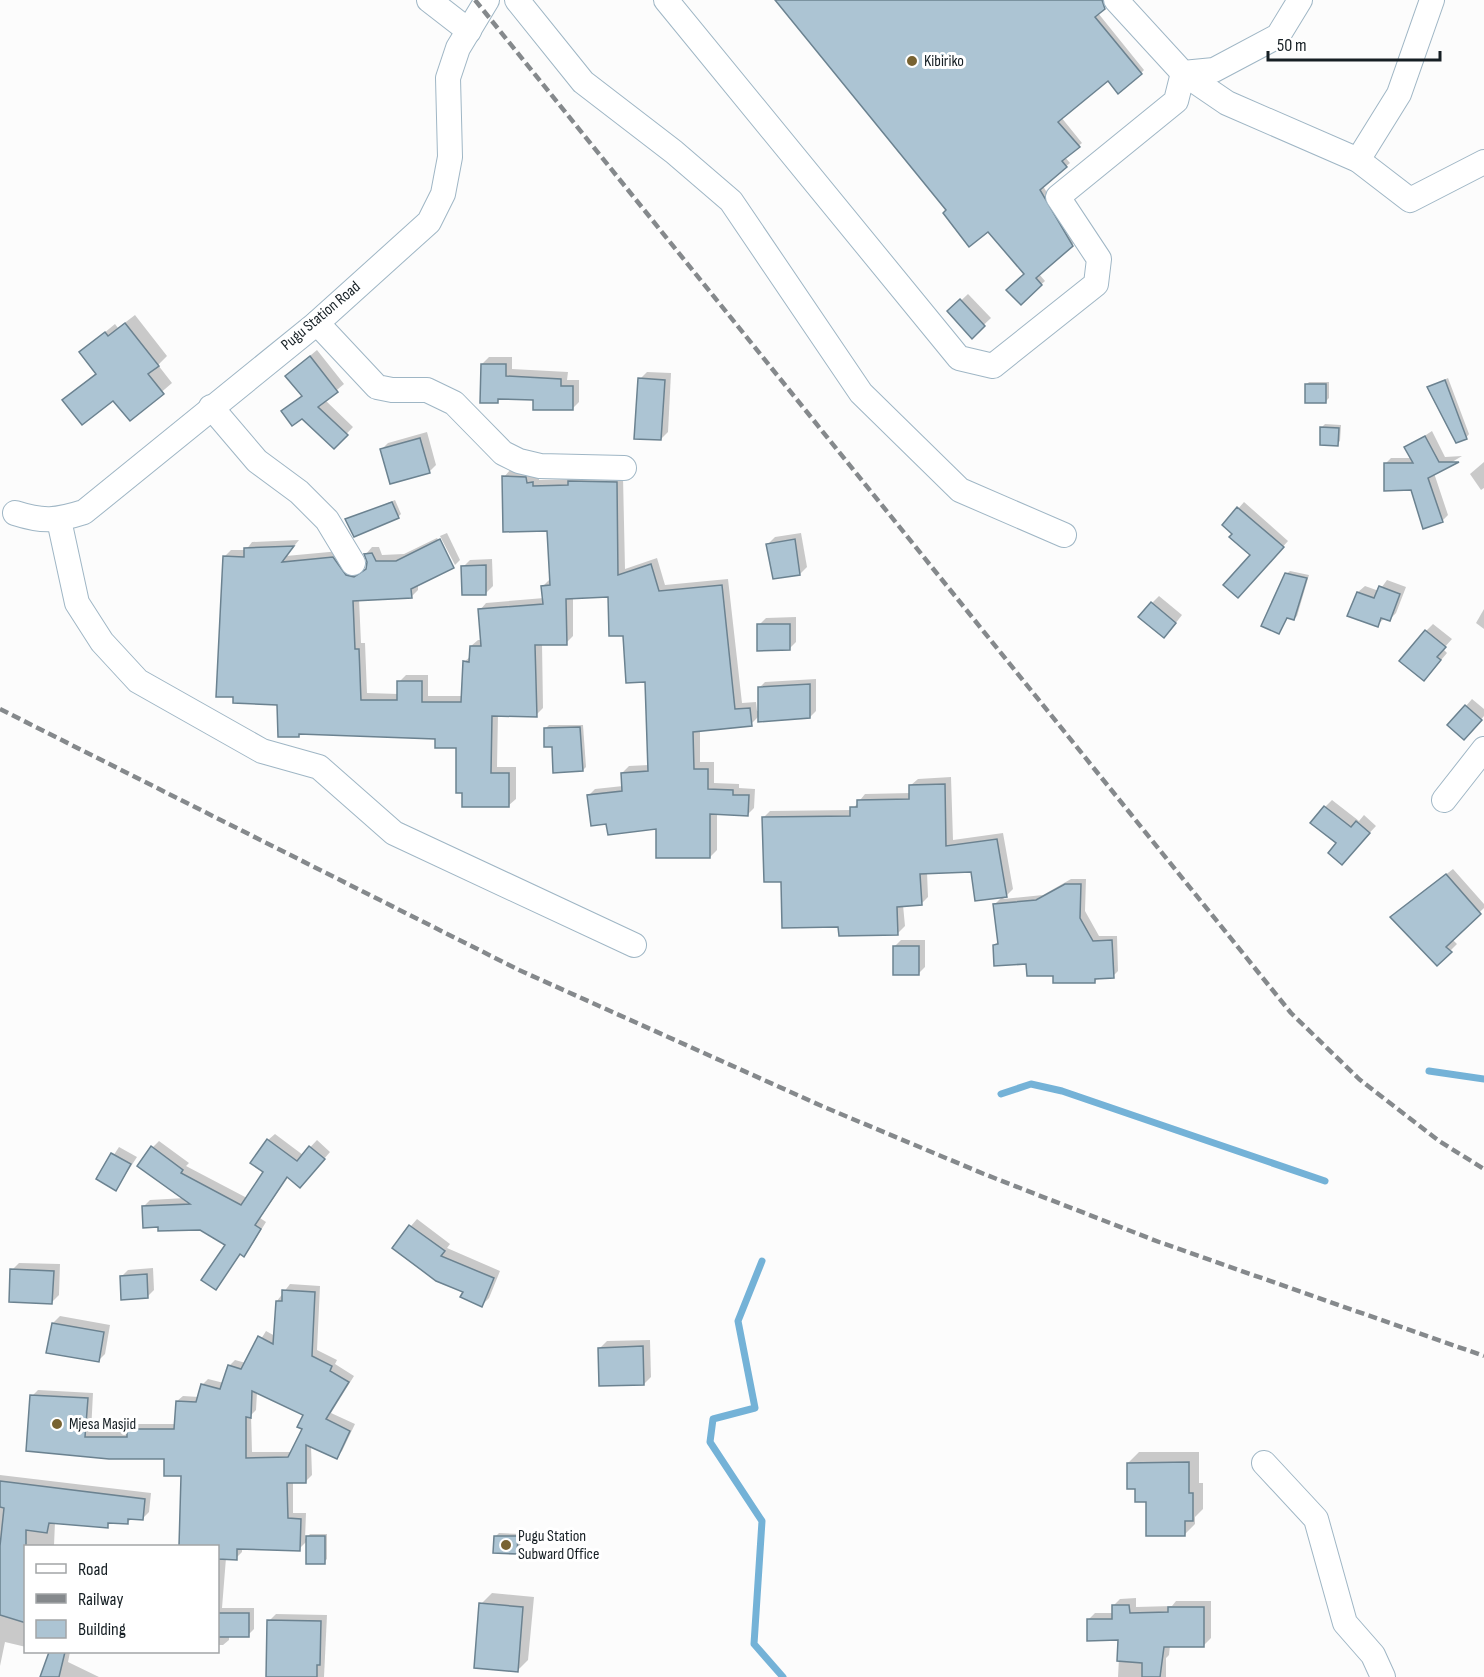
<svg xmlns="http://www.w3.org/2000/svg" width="1484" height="1677" font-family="'Sofia Sans Condensed',sans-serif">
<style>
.shadow{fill:#0003;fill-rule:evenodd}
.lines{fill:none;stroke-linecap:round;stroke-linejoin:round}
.stream{stroke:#74b2d7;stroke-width:7}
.building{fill:#acc4d3;stroke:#6b8290;stroke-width:1.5;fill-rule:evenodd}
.minor-casing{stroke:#9fb6c5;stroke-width:26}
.minor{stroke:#fff;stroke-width:24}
.rail{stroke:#85898c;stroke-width:4.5;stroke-dasharray:9 4.5;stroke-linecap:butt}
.poi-dot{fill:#786332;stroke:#fff;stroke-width:2}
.labels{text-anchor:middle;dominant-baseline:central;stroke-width:6;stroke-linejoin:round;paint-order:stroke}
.poi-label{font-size:16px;fill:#161f24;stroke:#fff;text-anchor:start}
.street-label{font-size:16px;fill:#161f24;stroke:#fff}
</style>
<rect width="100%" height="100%" fill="#fcfcfc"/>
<g class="shadow">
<polygon points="777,0 1104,0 1107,5 1098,13 1144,70 1141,73 1108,79 1061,117 1082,143 1065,157 1070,163 1043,186 1076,241 1039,274 1045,281 1021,303 1025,274 988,230 948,210"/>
<polygon points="968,294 991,318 972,336 949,312"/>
<polygon points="135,315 167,356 158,365 172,383 130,419 114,399 64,400 97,372 81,352 115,324 118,328"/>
<polygon points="317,350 344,384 325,400 353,427 334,447 302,417 283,412 303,395 294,369"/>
<polygon points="489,357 512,357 512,369 568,372 567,380 579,380 579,402 572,409 534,399 501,397 497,402 482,364"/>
<polygon points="647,372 671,373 668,432 661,439 640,379"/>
<polygon points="1448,378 1469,434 1466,438 1429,387"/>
<polygon points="1309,382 1329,382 1329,398 1326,401 1306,385"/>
<polygon points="1325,424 1341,425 1340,441 1337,444 1322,427"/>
<polygon points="1432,431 1445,457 1462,456 1434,473 1448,515 1442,521 1385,464 1391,458 1411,458 1406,448"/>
<polygon points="427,432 436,465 429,472 381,450 388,443"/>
<polygon points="1484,462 1484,488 1481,490 1470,474"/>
<polygon points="510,470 533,471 533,477 539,476 539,480 572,479 577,475 623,476 625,569 657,558 665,585 728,579 742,703 756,702 757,711 759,711 759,688 765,682 816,679 816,711 810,717 759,716 751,724 700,730 700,762 714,762 714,783 739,784 739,788 755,789 754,808 747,815 717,813 717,850 710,857 658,828 608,823 588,796 595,789 623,786 622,773 629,766 649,765 647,680 610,595 573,597 573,636 566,643 542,643 543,708 536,715 498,715 497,767 516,767 516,799 509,805 458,747 436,738 301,733 298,735 279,704 224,557 231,550 246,550 252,542 299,540 286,556 340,551 353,569 362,571 368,567 366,554 372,547 379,547 382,555 404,554 437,538 454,567 418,584 418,590 411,597 359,599 361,643 365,643 367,693 399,694 399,682 406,675 428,675 428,696 463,696 464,662 471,656 471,646 478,640 482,640 480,610 486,603 544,598 543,586 550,579 548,530 504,477"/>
<polygon points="395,500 401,514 398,517 347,520"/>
<polygon points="1244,502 1288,541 1243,591 1252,555 1224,525"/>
<polygon points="447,533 460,560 455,565 440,536"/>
<polygon points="801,533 807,567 800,574 768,544 775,537"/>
<polygon points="492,559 493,586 486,593 463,567 470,560"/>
<polygon points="1290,571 1309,575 1297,616 1294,619 1288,617 1279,632 1286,574"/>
<polygon points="1387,580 1406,587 1396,613 1389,620 1385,618 1377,625 1358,592 1365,586 1379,591"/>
<polygon points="1159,596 1182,615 1171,629 1152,603"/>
<polygon points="1484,609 1484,629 1476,623"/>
<polygon points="796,617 796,642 789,649 759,625 766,618"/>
<polygon points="1433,624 1452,639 1443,649 1447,653 1431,672 1426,631"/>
<polygon points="1472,699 1484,709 1484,716 1471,731 1466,706"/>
<polygon points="549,725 583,725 586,767 583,770 546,728"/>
<polygon points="951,777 953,840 1003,833 1013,889 1003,899 1043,895 1071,879 1086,879 1085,911 1099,936 1117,936 1118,971 1113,976 1099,977 1094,982 1055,974 994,945 999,941 994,905 1003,896 972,871 927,872 928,897 921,904 903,905 905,926 898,933 840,925 782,880 763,818 770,811 852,810 865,794 911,793 911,785 918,779"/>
<polygon points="1332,800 1359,821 1364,815 1376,826 1348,856 1338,843 1325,807"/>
<polygon points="1453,869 1484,904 1484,908 1452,939 1457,944 1437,964 1399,911"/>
<polygon points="901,940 925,940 925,967 918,974 894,947"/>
<polygon points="275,1134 303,1155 317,1140 330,1152 306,1180 289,1176 260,1218 266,1222 250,1248 243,1255 241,1253 215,1288 227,1244 201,1228 159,1226 143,1207 150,1200 185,1198 153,1147 159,1141 189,1163 186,1166 247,1198 265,1172 268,1140"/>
<polygon points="119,1147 137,1157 116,1189 98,1179"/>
<polygon points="417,1219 450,1244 447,1248 500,1271 489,1298 482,1305 465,1291 411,1226"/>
<polygon points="19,1263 60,1264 59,1295 52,1302 12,1270"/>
<polygon points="153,1268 154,1290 147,1297 121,1277 128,1270"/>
<path d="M290,1284L320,1286L317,1350L337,1360L335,1364L354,1376L331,1413L355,1424L342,1451L336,1457L311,1446L312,1475L306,1481L293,1482V1513H306L305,1539L310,1534H327V1559L324,1562L307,1541L299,1549L242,1548V1552L236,1558H226L222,1608H254V1629L248,1635H229V1640L223,1645H218V1546H180L182,1475L166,1457L27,1449L32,1396L38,1390L93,1393L91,1432H129L135,1424H176L177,1401L183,1396L199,1397L202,1385L208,1379L224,1383L229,1366L235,1360L246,1363L266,1331L275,1336L277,1301ZM257,1392L305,1414L304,1429L293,1452H252L251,1415L256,1410Z"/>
<polygon points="60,1316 110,1325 105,1354 98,1361 53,1323"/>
<polygon points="650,1340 651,1377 644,1384 600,1348 607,1341"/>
<polygon points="1139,1452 1199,1452 1199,1483 1203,1483 1203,1509 1195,1517 1195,1524 1184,1535 1136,1487 1128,1463"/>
<polygon points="0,1475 151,1493 149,1512 143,1518 132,1518 127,1523 112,1521 107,1526 55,1522 54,1546 26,1546 0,1565"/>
<polygon points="499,1533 521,1534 520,1550 517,1553 496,1536"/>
<polygon points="0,1580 26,1586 26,1647 5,1642 0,1666"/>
<polygon points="492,1593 534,1597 528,1660 517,1671 481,1604"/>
<polygon points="1136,1598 1136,1607 1172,1606 1176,1601 1211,1601 1211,1638 1204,1645 1170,1645 1169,1655 1166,1658 1166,1677 1118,1677 1120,1638 1088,1620 1095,1613 1113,1613 1113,1606 1120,1599"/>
<polygon points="276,1614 327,1615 324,1677 268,1677 269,1621"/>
<polygon points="43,1652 70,1652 68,1662 99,1677 41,1677 50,1653"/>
</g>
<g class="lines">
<g class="stream">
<polyline points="1429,1071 1484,1079"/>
<polyline points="1001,1094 1031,1084 1062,1091 1325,1181"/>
<polyline points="762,1261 738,1321 755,1408 713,1419 710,1442 762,1521 754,1644 783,1677"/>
</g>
</g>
<g class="building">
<polygon points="775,0 1102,0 1105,9 1095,17 1142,74 1118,94 1108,81 1058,122 1080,147 1062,161 1067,167 1040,190 1073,246 1036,278 1042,285 1021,305 1006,290 1024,274 988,232 969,247 943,213 946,210"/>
<polygon points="960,299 985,326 972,339 947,311"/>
<polygon points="125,323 159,366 148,374 164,394 130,421 113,401 82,425 62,400 96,374 79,352 105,332 108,336"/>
<polygon points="310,356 338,392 318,407 348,435 334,449 302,419 292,426 281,411 302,396 285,376"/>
<polygon points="481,364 506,364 506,376 561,379 561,386 573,386 573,410 533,410 533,400 498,399 498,403 480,403"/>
<polygon points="638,378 665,380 661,440 634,439"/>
<polygon points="1445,380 1467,439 1456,443 1427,387"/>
<rect x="1305" y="384" width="21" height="19"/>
<polygon points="1320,427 1339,428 1338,446 1320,445"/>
<polygon points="1425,436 1439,462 1459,462 1428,478 1443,522 1423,529 1411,490 1384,491 1384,463 1413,463 1404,447"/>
<polygon points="420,438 430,473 390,484 380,449"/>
<polygon points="502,476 526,477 527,483 533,482 533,486 568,485 568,481 617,482 618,575 651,564 659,591 722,585 735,709 750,708 752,726 693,732 694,769 708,769 708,789 733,790 733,795 749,795 748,816 710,814 710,858 656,858 656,829 608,835 606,824 591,826 587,795 622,791 621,773 648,771 645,682 626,683 623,636 609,636 608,597 566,599 567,645 535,645 537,717 492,716 491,773 509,773 509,807 462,807 462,793 456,793 456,748 435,748 435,739 299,734 299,737 278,737 277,705 233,703 233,697 216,697 223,556 244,557 244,548 294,546 282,562 333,557 346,575 354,577 366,569 367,562 364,554 372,553 376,561 396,561 440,539 454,568 411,589 412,598 353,601 355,649 359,649 361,700 397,700 397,681 422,681 422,702 461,702 463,661 469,662 470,646 481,646 478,609 543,604 541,586 550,585 547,531 503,532"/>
<polygon points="392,502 399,518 354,537 345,519"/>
<polygon points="1237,507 1284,547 1238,598 1223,585 1250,555 1229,537 1232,534 1222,525"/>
<polygon points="795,539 800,575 773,579 766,544"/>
<polygon points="486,565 486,595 462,595 461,566"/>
<polygon points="1285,573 1307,578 1294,620 1287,618 1279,634 1261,626"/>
<polygon points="1379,586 1400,594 1390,621 1381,618 1378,627 1347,616 1357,592 1374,598"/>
<polygon points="1151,602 1176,623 1164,638 1138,617"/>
<polygon points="757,624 790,624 790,650 757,651"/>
<polygon points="1425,630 1446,647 1437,657 1441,660 1424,681 1399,661"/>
<polygon points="810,684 810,718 758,722 758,687"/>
<polygon points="1465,705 1482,720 1464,740 1447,725"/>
<polygon points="580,727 583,771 553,773 552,747 544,747 544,728"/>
<polygon points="945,784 946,846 997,839 1007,897 975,901 971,872 920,874 922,905 897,907 898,935 839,936 838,927 782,928 781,882 764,882 762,817 850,816 850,807 857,807 857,800 909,799 909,785"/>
<polygon points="1324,806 1351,827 1356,821 1370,833 1342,865 1328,853 1336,843 1310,823"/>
<polygon points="1446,874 1481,914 1446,947 1452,952 1437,966 1390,917"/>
<polygon points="1065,884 1081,884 1080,918 1093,941 1112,940 1114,978 1095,979 1095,983 1053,983 1053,976 1027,976 1026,964 994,966 993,945 998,944 993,904 1036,900"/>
<rect x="893" y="946" width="26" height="29"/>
<polygon points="267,1139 297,1161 309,1146 325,1159 300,1188 287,1177 255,1225 261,1229 244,1257 240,1254 216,1290 201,1280 225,1245 200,1230 158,1231 158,1227 143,1228 142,1206 190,1204 137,1166 151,1146 183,1170 181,1173 241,1205 263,1172 250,1163"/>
<polygon points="111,1153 131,1164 116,1191 96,1179"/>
<polygon points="409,1225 445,1251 441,1256 494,1278 482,1307 460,1297 463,1292 436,1281 392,1248"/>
<polygon points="10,1269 54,1271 52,1304 9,1302"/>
<polygon points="147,1274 148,1298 121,1300 120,1276"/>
<path d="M282,1290L315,1292L312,1356L332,1366L330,1371L349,1382L326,1419L350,1431L337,1459L306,1445V1483H287L288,1518L301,1519L300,1551L237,1549V1560L218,1559V1546H179L181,1476H164V1459H109L26,1451L30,1395L88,1398L85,1437H127V1429H174L176,1401L196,1402L201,1384L220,1389L228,1365L241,1369L258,1336L273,1344L276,1301H282ZM252,1391L303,1415L297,1427L302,1429L288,1457L246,1458V1417L251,1418Z"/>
<polygon points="52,1323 104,1332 99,1362 46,1353"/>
<polygon points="643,1346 644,1385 599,1386 598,1348"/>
<polygon points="1189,1462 1189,1493 1193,1493 1193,1521 1185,1521 1185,1536 1146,1536 1146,1502 1135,1502 1135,1489 1127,1489 1127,1463"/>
<polygon points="0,1481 145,1499 143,1520 128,1519 128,1524 108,1523 108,1528 49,1523 47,1533 26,1530 26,1623 0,1615 0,1546 4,1508 0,1507"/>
<rect x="306" y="1536" width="19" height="28"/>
<polygon points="494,1536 518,1536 517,1554 493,1553"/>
<polygon points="479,1603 523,1607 518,1672 474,1668"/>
<polygon points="1112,1605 1129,1605 1130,1613 1168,1612 1168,1607 1204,1607 1204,1647 1164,1647 1160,1677 1142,1677 1142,1663 1117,1661 1118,1640 1087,1641 1087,1619 1112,1619"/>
<rect x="218" y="1613" width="31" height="24"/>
<polygon points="267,1620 321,1621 320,1665 317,1665 317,1677 266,1677"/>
<polygon points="49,1652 65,1652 59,1677 40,1677"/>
</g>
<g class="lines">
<defs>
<g id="minor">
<polyline points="429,0 469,31"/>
<polyline points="517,0 583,82 674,152 731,201 861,393 960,490 1064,535"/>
<polyline points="666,0 959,358 993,366 1096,284 1099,259 1058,197 1176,101 1183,73 1227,103 1358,160 1410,200 1484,162"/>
<polyline points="1116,0 1183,73 1214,70 1278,36 1300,0"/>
<polyline points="1358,160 1399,94 1432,0"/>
<polyline points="317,323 377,387 392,390 427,390 454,403 503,453 519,461 540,466 624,468"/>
<polyline points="211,407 257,461 299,492 327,520 353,563"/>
<path d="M15,513C43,522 56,521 84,512L317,323L429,222L443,194L450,157L448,78L458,48L487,0"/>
<polyline points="59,520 77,603 102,642 138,681 262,751 319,767 394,833 634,945"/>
<polyline points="1444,800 1484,749"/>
<polyline points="1264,1463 1316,1519 1345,1623 1373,1655 1383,1677"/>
</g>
</defs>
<use href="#minor" class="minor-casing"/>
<use href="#minor" class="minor"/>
<g class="rail">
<polyline points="475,0 1291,1013 1359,1079 1439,1141 1484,1169"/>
<polyline points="0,709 519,970 824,1107 984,1174 1159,1242 1484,1356"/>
</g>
</g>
<g class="poi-dot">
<circle cx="912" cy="61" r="6"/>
<circle cx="57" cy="1424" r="6"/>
<circle cx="506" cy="1545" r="6"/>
</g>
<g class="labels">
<g class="poi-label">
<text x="924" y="61">Kibiriko</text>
<text x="69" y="1424">Mjesa Masjid</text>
<text x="518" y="1536">Pugu Station<tspan x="518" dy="18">Subward Office</tspan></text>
</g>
<g class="street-label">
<text transform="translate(321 316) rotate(-40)">Pugu Station Road</text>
</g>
</g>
<rect x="24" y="1545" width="195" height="108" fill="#ffffff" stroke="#a2a5a7" stroke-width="1.5"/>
<rect x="36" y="1564" width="30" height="9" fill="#ffffff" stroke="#a2a5a7" stroke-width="1.5"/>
<text x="78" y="1575" font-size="18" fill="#161f24">Road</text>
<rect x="36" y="1594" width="30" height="9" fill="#85898c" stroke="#a2a5a7" stroke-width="1.5"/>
<text x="78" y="1605" font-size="18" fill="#161f24">Railway</text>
<rect x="36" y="1620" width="30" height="18" fill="#acc4d3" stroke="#a2a5a7" stroke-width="1.5"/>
<text x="78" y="1635" font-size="18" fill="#161f24">Building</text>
<path d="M1268 51v9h172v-9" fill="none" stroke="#161f24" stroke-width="3"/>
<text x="1277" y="51" font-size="18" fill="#161f24" stroke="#ffffff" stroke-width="4.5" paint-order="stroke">50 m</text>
</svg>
